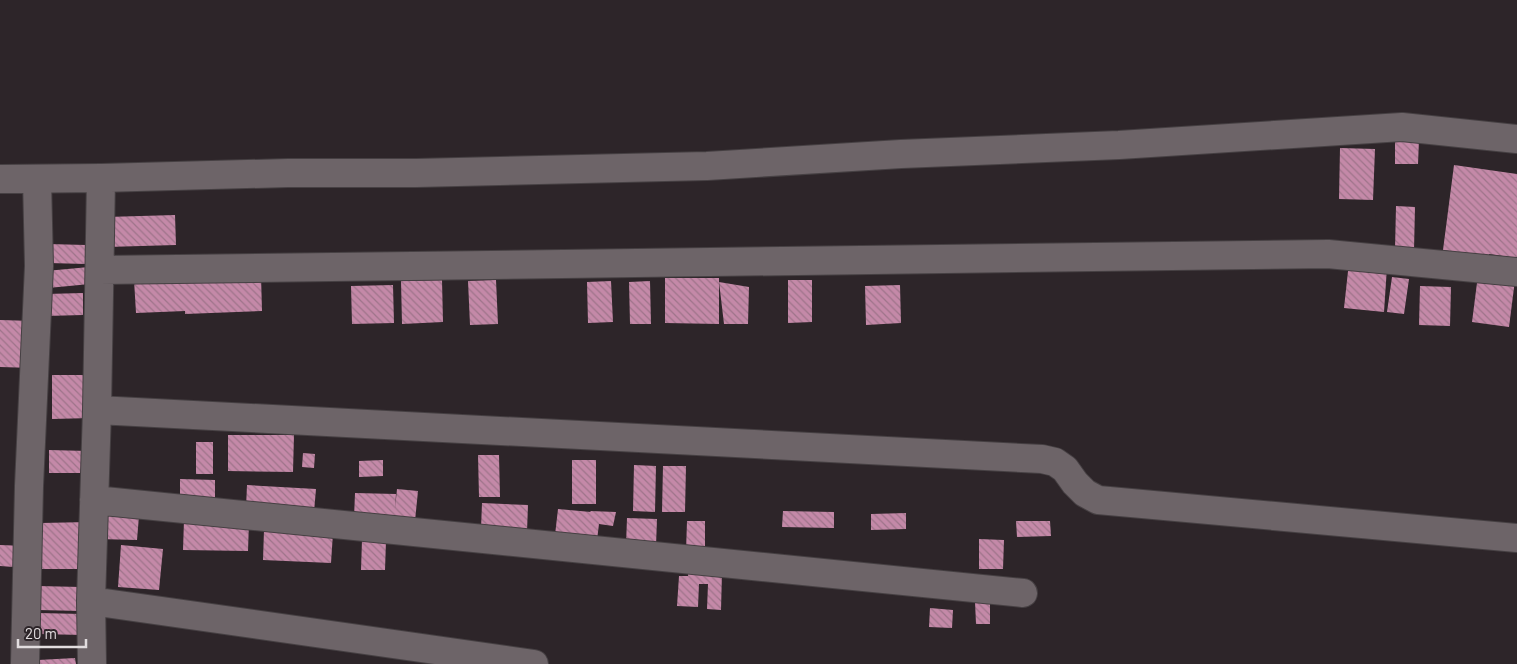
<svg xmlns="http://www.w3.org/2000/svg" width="1517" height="664" font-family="Barlow,sans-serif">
<defs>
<pattern id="building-back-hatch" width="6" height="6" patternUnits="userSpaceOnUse" patternTransform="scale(1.25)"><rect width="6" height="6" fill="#c489a8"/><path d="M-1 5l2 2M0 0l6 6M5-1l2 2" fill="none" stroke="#9e748a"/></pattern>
</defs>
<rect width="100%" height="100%" fill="#2d2529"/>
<!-- building -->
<path fill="url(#building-back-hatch)" d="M1395,139L1419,140L1418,164H1395Z
M1340,148L1375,149L1373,200L1339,199Z
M1454,165L1517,174V258L1489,254L1488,262L1470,254L1443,250Z
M1396,206L1415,207L1414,250L1395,249Z
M175,215L176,245L107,247L106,217Z
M48,244L86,245V264L48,263Z
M1349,262L1387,267L1384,312L1344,308Z
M89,267L90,284L48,288L46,271Z
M261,275L262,311L185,314V311L136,313L134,280Z
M1478,275L1515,280L1509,327L1472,322Z
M1392,277L1409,279L1404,314L1387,312Z
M665,278H719V324L665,323Z
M442,280L443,322L402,324L401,281Z
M496,280L498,324L470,325L468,281Z
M788,280H812V322L788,323Z
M611,281L613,322L588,323L587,282Z
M650,281L651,324H630L629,282Z
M719,282L749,287L748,324H724Z
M393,285L394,323L352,324L351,286Z
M900,285L901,323L866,325L865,286Z
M1420,286L1451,287L1450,326L1419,325Z
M83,293V315L46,316V294Z
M0,320L34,321L33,368L0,367Z
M52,375H92V418L52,419Z
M228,435H294L293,472L228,471Z
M196,442H213V474H196Z
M49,450L88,451L87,473H49Z
M303,453L315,454L314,468L302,467Z
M478,455H499L500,497H479Z
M383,460V476L359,477V461Z
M572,460H596V504H572Z
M634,465L656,466L655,512L633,511Z
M663,466H686L685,512H662Z
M180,479L215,480V501L180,500Z
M247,485L316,489L314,512L246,508Z
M397,489L418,491L415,521L354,518L355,493L396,494L395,509Z
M482,503L528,505L527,532L481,529Z
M558,509L591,512L590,511L616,512L613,526L599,524L597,540L555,535Z
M783,511L834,512V528L782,527Z
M906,513V529L871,530V514Z
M99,514L139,516L137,540L98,539Z
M627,518L657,519L656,546L626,545Z
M184,520L249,522L248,551L183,550Z
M687,521H705V551H686Z
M1016,521H1050L1051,536L1017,537Z
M89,522V569H42L41,523Z
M264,530L333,533L331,563L263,560Z
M979,539L1004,540L1003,569H979Z
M362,540L386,541L385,570H361Z
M0,545L26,546L27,568L0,566Z
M121,545L163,549L159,590L118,587Z
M688,572L722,573L721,610L707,609L708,584H699L698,607L677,606L679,576H688Z
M38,586L81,587V611L38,610Z
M990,601V624H976L975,602Z
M930,608L953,610L952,628L929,627Z
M38,613L83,614V635L38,634Z
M75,658L76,664H38V660Z"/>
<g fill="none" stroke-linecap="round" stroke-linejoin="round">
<defs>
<path id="minor" d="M0,179L101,178L288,173H416L707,166L901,154L1119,145L1402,127L1517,139
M100,270L1328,254L1517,272
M97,410L1042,459L1055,462L1065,469L1075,483L1085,493L1098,500L1517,538
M94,500L1023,593
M91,601L534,664
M25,664L29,486L39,266L37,179
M92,664L91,601L97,410L101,178"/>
</defs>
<!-- minor casing -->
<use href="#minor" stroke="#464043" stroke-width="30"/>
<!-- minor -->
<use href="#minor" stroke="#6d6468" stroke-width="28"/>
</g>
<!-- scale -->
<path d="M18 639v8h68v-8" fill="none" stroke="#e2dddf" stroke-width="2.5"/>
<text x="25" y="639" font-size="15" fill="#e2dddf" stroke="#2d2529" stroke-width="4" paint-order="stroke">20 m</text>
</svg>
